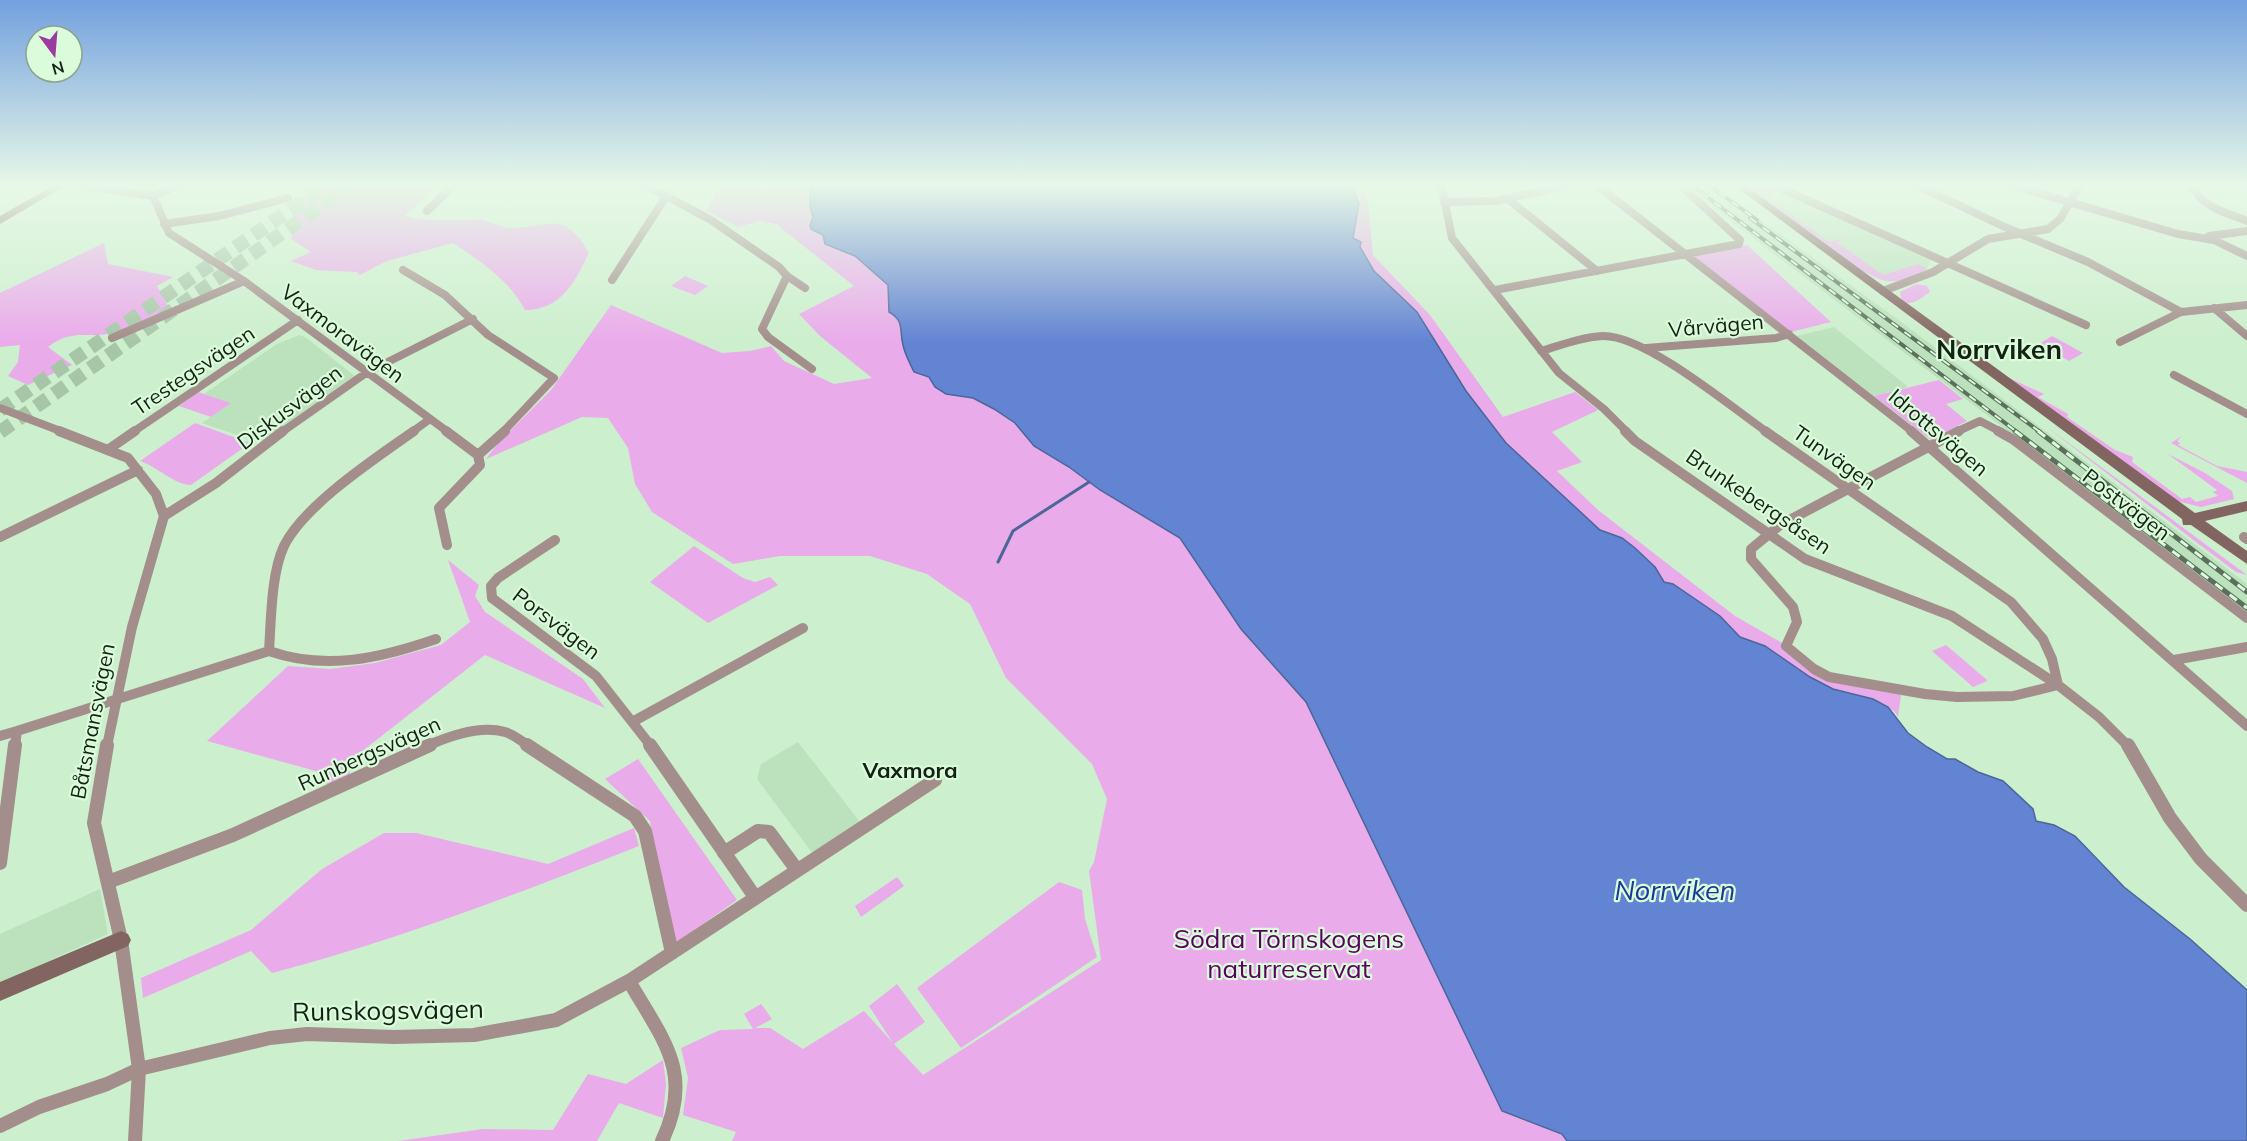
<svg xmlns="http://www.w3.org/2000/svg" width="2247" height="1141" font-family="Mulish,sans-serif">
<rect width="100%" height="100%" fill="#ccefcd"/>
<!-- built -->
<path fill="#bbe2bc" d="M1680,183H1710L1904,324L2247,584V612Z
M1780,191L1931,259L1927,269L1882,280L1767,198Z
M1834,327L1908,387L1874,396L1797,336Z
M299,335L305,337L355,376L263,444L202,423L231,403L204,394L277,344Z
M798,742L860,822L813,854L757,779L761,764Z
M100,889L108,934L0,983V934Z"/>
<!-- green -->
<path fill="#eaabeb" d="M298,183H442L404,216C429,222 453,220 478,220C489,220 499,227 509,228C549,230 561,206 589,253C575,282 561,310 525,310C512,283 478,259 453,243L387,261L360,275L357,272L316,270L291,261L311,252L291,239L295,220L289,203L312,194L309,189Z
M724,183H810V206L813,217L810,225L823,235L825,244L855,256L888,285L889,312C908,322 898,329 903,345C906,354 910,363 914,372L929,377C940,395 954,396 973,398L1214,519L1628,1141H732L736,1132L683,1115L688,1078L681,1048L720,1030L753,1029L744,1014L761,1004L772,1019L755,1028H770L803,1049L864,1011L893,1043L869,1006L897,984L925,1022L894,1044L923,1075L1101,960L1089,871L1094,862L1107,799L1092,764L1006,678L970,604L927,574L870,556H780L733,564L652,512L635,484L628,448L608,418L582,417L486,459L499,442L551,390L611,305L722,353L750,351L771,346L784,361L834,384L872,378L820,336L799,314L854,286L776,224L760,221L738,227L707,211L718,187Z
M1351,183H1362L1368,202L1373,255L1430,315L1503,417L1575,392L1598,410L1552,432L1582,462L1557,471L1598,510L1735,616L1784,644L1830,675L1902,688L1898,717L1894,711L1853,693L1833,689L1810,677L1765,646L1740,637L1720,616L1674,584L1664,582L1655,567L1635,548L1622,538L1600,530L1506,443L1466,391L1417,312L1374,271L1360,247L1362,243L1353,238L1359,203Z
M1741,183H1766L1779,191L1767,197L1829,242L1845,238L1837,242L1883,275L1918,264L1927,269C1916,276 1901,283 1887,281C1861,278 1769,203 1741,183Z
M104,243L108,264L173,277L157,286L171,312C153,319 135,327 116,332C90,340 73,327 48,347L72,365L28,385L8,376L18,362L20,345L0,347V293Z
M1747,245L1831,322L1791,332L1693,256Z
M685,276L708,286L695,295L671,286Z
M1917,284L1927,286L1930,292C1920,299 1903,313 1900,292Z
M2052,336L2083,353L2069,361L2050,350L2041,354L2031,349Z
M2005,376L2044,394L2038,397L2068,414L2067,417L2115,450L2133,457L2132,462L2182,499L2190,497L2196,502L2218,496L2213,492L2217,490L2168,454L2205,473L2232,491L2234,499L2201,507L2177,501Z
M1939,380L1963,399L1946,404L1967,421L1931,440L1874,396Z
M198,392L231,403L211,417L179,406Z
M195,423L250,443L191,485C173,484 158,467 140,461Z
M2043,424L2247,575L2236,572L2196,542Z
M2182,436L2177,441L2180,443L2178,445L2217,466L2247,472V483L2171,443Z
M694,546L743,578L755,582L770,577L778,585L708,623L650,582Z
M448,560L479,585L475,596L485,612L583,679L605,708L485,655L347,763L351,778L328,788L323,773L207,741L288,666L330,669L375,663L441,645L470,622Z
M1946,645L1987,680V681L1973,687L1932,651Z
M638,759L737,900L673,945L650,821L605,779Z
M634,828L639,846C517,894 399,940 272,973L251,951L143,998L141,978L251,930L322,869L384,833H416L548,864Z
M897,877L904,886L861,917L855,906Z
M1059,882L1082,890L1085,919L1097,957L961,1048L917,988Z
M663,1060L666,1084L663,1118L619,1103L597,1141H398L483,1129L553,1130L588,1074L626,1084Z"/>
<!-- water -->
<path fill="#6384d2" stroke="#4b6699" stroke-width="1.5" d="M810,183H1351L1359,203L1353,238L1361,242L1360,247L1374,271L1417,312L1466,391L1506,443L1600,530L1622,538L1635,548L1655,567L1664,582L1673,584L1720,616L1740,637L1765,646L1810,677L1833,689L1873,699L1888,707L1908,733L1927,747L1947,759H1955L1978,772L2003,781L2033,809L2036,821L2054,825L2075,836L2124,887L2190,939L2247,990V1141H1567L1562,1134L1502,1111L1306,702L1241,629L1180,538L1100,490L1069,467L1034,446L1015,423L994,409L973,398L946,394L935,387L929,377L914,372C910,363 905,355 903,345C899,330 905,321 889,312L888,285L855,256L825,244L823,235L811,229L810,225L813,217L810,206Z"/>
<g fill="none" stroke-linecap="round" stroke-linejoin="round">
<!-- stream -->
<path stroke="#4b6699" stroke-width="3" d="M998,562L1013,531L1089,482"/>
<!-- highway-tunnel -->
<path stroke="#a7c6a8" stroke-width="14" stroke-dasharray="14 8" stroke-linecap="butt" d="M0,410L329,183
M0,432L353,183"/>
<!-- street-far2 -->
<path stroke="#a38e8b" stroke-width="8" d="M69,183L153,196L169,233L244,281L448,432
M642,183L711,220L779,267L787,276L762,329L768,337L812,369
M1441,183L1452,238L1559,373L1604,409L1627,432
M1594,183L1913,432
M1769,183L2086,325
M1912,183L2007,228L2088,262L2181,312
M2005,183L2178,234L2214,240L2247,256
M2189,183C2204,208 2221,211 2247,221
M153,196L184,183
M1508,199L1597,271
M1444,202L1495,201L1577,183
M427,211L456,183
M164,224L219,216L288,198
M2209,236L2247,231
M403,270L445,295L488,335L554,378L503,432
M787,276L805,288
M612,280L667,195
M1495,290L1739,244L1740,240L1678,183
M1883,291L1933,272L1988,239L2048,229L2060,219L2081,183
M2214,308L2247,336
M112,338L244,281
M2120,342L2181,312L2247,305
M1646,348L1776,338L1789,334
M1541,351C1561,345 1582,337 1603,336C1645,335 1731,407 1767,432
M2174,375L2247,414
M0,408L63,432
M133,432L298,320
M282,432L366,373L473,319
M412,432L430,419
M1956,432L1980,421L2001,432"/>
<!-- street-far1 -->
<path stroke="#a38e8b" stroke-width="10" d="M59,431L128,458L156,494L164,516L132,627L107,746
M414,431C376,458 304,505 284,546C271,573 271,622 269,651C326,671 381,658 436,639
M446,431L478,455L480,465L439,508L447,545
M1625,431L1635,441L1805,559L1952,616L2058,685L2099,717L2128,746
M1765,431L1848,489
M1911,431L2247,726
M1998,431L2014,440L2247,618
M109,449L135,431
M478,455L505,431
M1848,489L2011,602L2043,639L2052,659L2058,685L2013,696L1957,697L1925,694L1829,677L1814,669L1786,646L1797,622L1793,607L1751,559V549L1780,525Z
M1848,489L1959,431
M164,516L216,483L283,431
M0,537L138,470
M2244,537L2247,539
M555,540L498,578L491,586L492,598L596,676L651,746
M2174,660L2247,647
M634,721L803,628
M0,736L17,731
M15,746L17,731L269,651
M427,746C449,736 481,725 505,732C513,734 521,741 529,746"/>
<!-- street -->
<path stroke="#a38e8b" stroke-width="14" d="M107,745L94,823L121,940L139,1069L135,1141
M527,745L635,816L645,831L672,953
M650,745L755,897
M2128,745L2170,818L2201,859L2247,905
M724,853L758,831L769,832L797,870
M0,863L15,745
M108,882L233,835L430,745
M629,981C662,1039 695,1072 662,1141
M0,1126L39,1107L107,1084L139,1069L270,1038L307,1034L394,1037L474,1035L556,1020L629,981L935,780"/>
<!-- secondary -->
<path fill="#826561" fill-rule="evenodd" d="M58,183H70L0,224V216Z
M1731,183H1742L2195,513L2247,501V511L2205,521L2247,551V564L2191,525H2183L2182,519Z
M121,931L128,934L131,940L128,946L0,1001V982Z"/>
<defs>
<path id="rail-far1" d="M1689,183L2017,432
M1706,183L1757,220
M1750,218L2040,432"/>
<path id="rail" d="M2015,431L2247,608
M2038,431L2247,592"/>
</defs>
<!-- rail-far1 casing -->
<use href="#rail-far1" stroke="#5b705c" stroke-width="4"/>
<!-- rail casing -->
<use href="#rail" stroke="#5b705c" stroke-width="5"/>
<!-- rail-far1 -->
<use href="#rail-far1" stroke="#dafcdb" stroke-width="2" stroke-dasharray="8" stroke-linecap="butt"/>
<!-- rail -->
<use href="#rail" stroke="#dafcdb" stroke-width="3" stroke-dasharray="9" stroke-linecap="butt"/>
</g>
<!-- sky -->
<linearGradient id="sky" x2="0" y2="1"><stop stop-color="#73a1df"/><stop offset="0.54" stop-color="#e8f8e8"/><stop offset="1" stop-color="#e8f8e8" stop-opacity="0"/></linearGradient>
<rect width="2247" height="342" fill="url(#sky)"/>
<g text-anchor="middle" dominant-baseline="central" stroke-width="4.5" stroke-linejoin="round" paint-order="stroke">
<!-- street labels -->
<g font-size="21" fill="#142115" stroke="#dafcdb">
<text transform="translate(1716 325) rotate(-5)">Vårvägen</text>
<text transform="translate(343 333) rotate(37)">Vaxmoravägen</text>
<text transform="translate(193 370) rotate(-34)">Trestegsvägen</text>
<text transform="translate(289 407) rotate(-37)">Diskusvägen</text>
<text transform="translate(1939 432) rotate(40)">Idrottsvägen</text>
<text transform="translate(1835 457) rotate(35)">Tunvägen</text>
<text transform="translate(1759 501) rotate(34)">Brunkebergsåsen</text>
<text transform="translate(2127 504) rotate(37)">Postvägen</text>
<text transform="translate(557 623) rotate(37)">Porsvägen</text>
<text transform="translate(92 721) rotate(-79)">Båtsmansvägen</text>
<text transform="translate(369 753) rotate(-24)">Runbergsvägen</text>
</g>
<!-- neighbourhood labels -->
<g font-size="22" font-weight="bold" fill="#142115" stroke="#dafcdb">
<text x="910" y="770">Vaxmora</text>
</g>
<!-- near-park labels -->
<g font-size="26" fill="#5b015f" stroke="#dafcdb">
<text x="1289" y="938">Södra Törnskogens<tspan x="1289" dy="30">naturreservat</tspan></text>
</g>
<!-- near-street labels -->
<g font-size="26" fill="#142115" stroke="#dafcdb">
<text transform="translate(388 1010) rotate(-1)">Runskogsvägen</text>
</g>
<!-- district labels -->
<g font-size="27" font-weight="bold" fill="#142115" stroke="#dafcdb">
<text x="1999" y="349">Norrviken</text>
</g>
<!-- near-water labels -->
<g font-size="27" font-style="italic" fill="#1c3994" stroke="#dafcdb">
<text x="1675" y="890">Norrviken</text>
</g>
</g>
<!-- north arrow -->
<g transform="translate(54 54) rotate(164)"><circle r="28" fill="#dafcdb" stroke="#8ba48c" stroke-width="1.5"/>
<path d="M0-4.5L10 22L0 15L-10 22Z" fill="#9c3aa1"/>
<text y="-9" font-size="16" font-weight="bold" text-anchor="middle" fill="#142115">N</text>
</g>
</svg>
